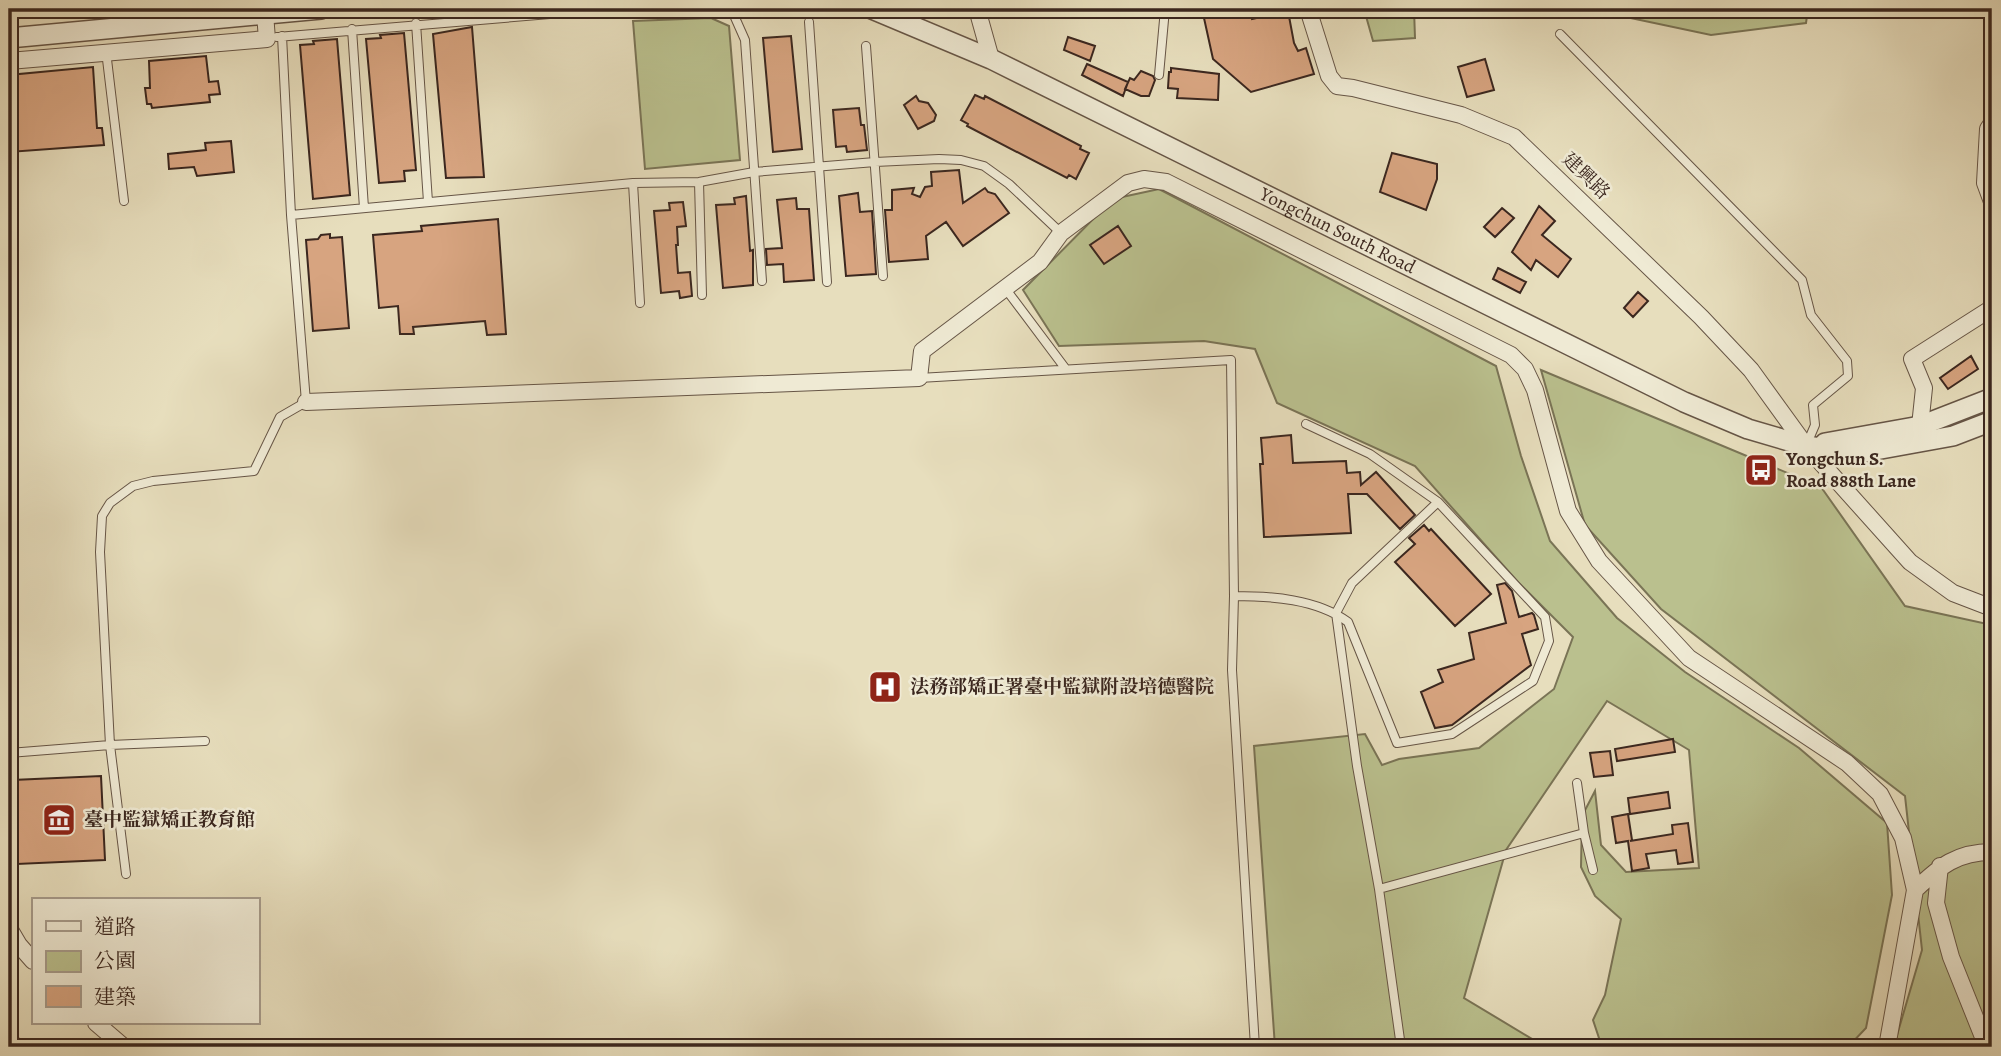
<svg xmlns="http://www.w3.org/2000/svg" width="2001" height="1056" font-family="Alegreya,'Noto Serif TC',serif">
<rect width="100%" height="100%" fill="#e7debd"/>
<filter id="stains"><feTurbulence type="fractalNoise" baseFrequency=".00286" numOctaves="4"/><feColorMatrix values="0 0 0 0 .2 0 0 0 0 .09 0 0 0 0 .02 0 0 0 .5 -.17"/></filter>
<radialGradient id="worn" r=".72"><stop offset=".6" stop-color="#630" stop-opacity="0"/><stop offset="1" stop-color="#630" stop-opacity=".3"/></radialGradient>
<!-- green -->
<path fill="#bac08e" stroke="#7a7456" stroke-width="2" d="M1364,9H1414L1415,38L1373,41Z
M1588,9H1808L1806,23L1711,35Z
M711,18L729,26L740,160L645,169L633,21Z
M1159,189L1496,366L1521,456L1550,541L1617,618L1685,672L1799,748L1887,823L1892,895L1866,1028L1848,1047H1602L1593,1020L1605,995L1621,919L1595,896L1581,867L1582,816L1595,791L1601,845L1626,872L1699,868L1689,750L1607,701L1506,850L1464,998L1532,1039L1529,1047H1275L1254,746L1365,734L1382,765L1399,759L1479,748L1554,689L1573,637L1518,582L1415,466L1277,403L1255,349L1204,341L1059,346L1023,290L1113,199Z
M1541,370L1821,487L1905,606L1992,625V1047H1909L1895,1042L1922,950L1905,796L1661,609L1585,525Z"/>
<!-- building -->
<path fill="#d7a480" stroke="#3b271f" stroke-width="2" d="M1202,9H1249L1252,19L1288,11L1294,43L1298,51L1306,48L1314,74L1251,92L1213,59Z
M472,27L484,177L446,178L433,34Z
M404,33L416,170L404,171L405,181L379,183L366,39L381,38L380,35Z
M791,36L802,149L773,152L763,38Z
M1068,37L1095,46L1090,61L1064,50Z
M337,39L350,195L313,199L300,45L314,44L313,41Z
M206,56L209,82L218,81L220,94L209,95L210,102L152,108L151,104H147L145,88H150L149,61Z
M1485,59L1494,90L1467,97L1458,67Z
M1087,64L1128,82L1123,96L1082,75Z
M93,67L97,128H102L104,145L9,152V75Z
M1171,68L1219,74L1218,100L1177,98L1178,89L1168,88L1169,72H1171Z
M1141,71L1153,76L1155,80L1149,96H1141L1125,89L1130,78L1134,80Z
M975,95L984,99L985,96L1081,146L1080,149L1089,153L1076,179L1069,175L1067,178L967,126L968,124L961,120Z
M916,96L919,101L928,103L936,115L934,121L918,129L904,105Z
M859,108L861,125H864L867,150L847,152L846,146L836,147L833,110Z
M231,141L234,172L197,176L194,167L169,169L168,154L206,150L205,143Z
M1392,153L1437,164V179L1426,210L1380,192Z
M959,170L963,203L985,188L988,192L995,194L1009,213L963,246L946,222L926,236L928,259L889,262L885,210H892V190L914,188L912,194L920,197L925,187L932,186L931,172Z
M858,193L860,212L872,211L876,274L846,276L839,196Z
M746,196L750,251L753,250V285L723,288L716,205L735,204L734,198Z
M796,198L797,209H809L814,280L784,282L783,264L767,265L766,249L782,248L777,200Z
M683,202L686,226L677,227L678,245H676L678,273L690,272L692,296L680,298L679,291L661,293L654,211L670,210L669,203Z
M1539,206L1555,221L1542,235L1571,259L1558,277L1536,260L1531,270L1512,252Z
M1502,208L1514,218L1495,237L1484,227Z
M498,219L506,334L487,335L485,321L413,327L414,334H400L398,306L379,308L373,235L422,231L421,226Z
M1118,226L1131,246L1104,264L1090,245Z
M330,234V238L342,237L349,328L313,331L306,240L318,239L321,235Z
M1498,268L1526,282L1520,293L1493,279Z
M1638,292L1648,301L1633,317L1624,308Z
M1971,356L1978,369L1948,389L1940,378Z
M1291,435L1293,463L1346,461L1347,473L1360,472L1361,485L1376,472L1415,515L1400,529L1367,494H1348L1351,533L1264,537L1260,464H1263L1261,438Z
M1424,525L1429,531L1431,529L1491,594L1455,626L1395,562L1415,544L1409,538Z
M1505,583L1512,591L1519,617L1532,613L1534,615L1538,629L1522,634L1531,665L1452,725L1435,728L1421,692L1443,682L1438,670L1474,659L1469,633L1506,623L1497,585Z
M1673,739L1675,752L1617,761L1615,749Z
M1610,751L1613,775L1594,777L1590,753Z
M101,776L105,860L17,864L13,780Z
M1668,792L1670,808L1630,814L1628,798Z
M1628,814L1632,840L1630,841L1673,834L1672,825L1688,823L1693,862L1678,864L1676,850L1646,854L1649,868L1632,871L1628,841L1616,843L1612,817Z"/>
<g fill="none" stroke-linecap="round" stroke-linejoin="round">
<defs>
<path id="service" d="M727,9L733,13L745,40L762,281
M809,22L827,282
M416,23L428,202
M352,29L364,208
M1560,34L1802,280L1811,315L1847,361L1848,376L1813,405L1815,425L1806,446
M277,37L610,9
M866,46L883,276
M106,51L124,201
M1159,75L1165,9
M699,182L702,295
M633,183L640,303
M291,215L633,183L699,182L754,172L875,162L939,159L961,160L984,166L1009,184L1061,233
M1005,288L1065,368
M919,378L1231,360L1234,596L1232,670L1255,1047
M1234,596C1271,596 1317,599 1348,622L1397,743L1452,734L1533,681L1549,641L1545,617L1438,502L1370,454L1306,424
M9,753L110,745L205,741
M1577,783L1584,833L1593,870
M126,874L110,745L100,552L102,516L110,503L133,486L153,481L254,471L280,417L306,402L291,215L282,36
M1379,889L1584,833
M9,1032L20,1047
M1401,1047L1379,889L1357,766L1336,613L1352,583L1438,502"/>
<path id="minor" d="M977,9L991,59
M1308,9L1329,76L1337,86L1353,88L1461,115L1514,137L1701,317L1751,370L1806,446L1910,562L1953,593L1992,608
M9,61L267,39L265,14
M1992,123L1988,129L1985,183L1992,202
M306,402L919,378L922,351L1040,262L1061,233L1128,183L1144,179L1166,182L1511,355L1525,369L1535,390L1568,511L1599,561L1689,658L1847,763L1880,794L1903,838L1915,890L1887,1047
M1920,426L1924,388L1912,359L1992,308
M1940,866L1936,903L1951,957L1987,1047
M1915,890C1940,866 1957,852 1992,852
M9,928L19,945L33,961
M96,1023L124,1047"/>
<g id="tertiary">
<path id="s1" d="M872,9L991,59L1684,402L1748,429L1806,446L1859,453L1953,436L1992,421"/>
<path d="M9,38L321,9"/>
<path d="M1825,443L1920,426L1992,398"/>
</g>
</defs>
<!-- service casing -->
<use href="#service" stroke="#665546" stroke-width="10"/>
<!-- minor casing -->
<use href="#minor" stroke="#665546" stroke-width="18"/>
<!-- tertiary casing -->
<use href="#tertiary" stroke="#665546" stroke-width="22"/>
<!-- service -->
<use href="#service" stroke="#efead4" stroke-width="8"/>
<!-- minor -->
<use href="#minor" stroke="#efead4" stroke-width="16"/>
<!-- tertiary -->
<use href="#tertiary" stroke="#efead4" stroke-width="19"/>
</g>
<!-- icons -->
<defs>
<symbol id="bus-square" viewBox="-11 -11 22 22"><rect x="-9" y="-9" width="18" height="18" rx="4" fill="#8f2418" stroke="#efead4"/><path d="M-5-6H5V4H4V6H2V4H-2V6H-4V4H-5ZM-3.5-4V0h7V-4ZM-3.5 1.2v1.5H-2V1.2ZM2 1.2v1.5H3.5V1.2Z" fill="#fff"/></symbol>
<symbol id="hospital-square" viewBox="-11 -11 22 22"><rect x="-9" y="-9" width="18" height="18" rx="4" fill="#8f2418" stroke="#efead4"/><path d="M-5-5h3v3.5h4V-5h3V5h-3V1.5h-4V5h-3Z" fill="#fff"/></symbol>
<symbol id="museum-square" viewBox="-11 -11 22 22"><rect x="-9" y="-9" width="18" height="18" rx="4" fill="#8f2418" stroke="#efead4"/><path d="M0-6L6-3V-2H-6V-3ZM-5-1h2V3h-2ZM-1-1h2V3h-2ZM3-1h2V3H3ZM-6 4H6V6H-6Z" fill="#fff"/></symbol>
</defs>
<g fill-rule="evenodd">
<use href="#bus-square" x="1742" y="451" width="38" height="38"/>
<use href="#hospital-square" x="866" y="668" width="38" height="38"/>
<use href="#museum-square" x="40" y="801" width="38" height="38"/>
</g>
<g text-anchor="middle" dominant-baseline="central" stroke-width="5" stroke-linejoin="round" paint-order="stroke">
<!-- street labels -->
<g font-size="19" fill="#3b271f" stroke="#efead4">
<text transform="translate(1586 176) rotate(44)">建興路</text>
<text stroke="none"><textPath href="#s1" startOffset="516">Yongchun South Road</textPath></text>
</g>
<!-- poi labels -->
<g font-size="19" font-weight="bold" fill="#3b271f" stroke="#efead4" text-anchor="start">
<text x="1786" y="459">Yongchun S.<tspan x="1786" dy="22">Road 888th Lane</tspan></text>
<text x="910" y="687">法務部矯正署臺中監獄附設培德醫院</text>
<text x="84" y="820">臺中監獄矯正教育館</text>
</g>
</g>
<!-- margin -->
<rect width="2001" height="1056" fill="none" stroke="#e7debd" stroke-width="35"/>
<rect x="10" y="10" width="1980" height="1035" fill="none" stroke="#3b271f" stroke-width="3.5"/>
<rect x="18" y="18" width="1966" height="1021" fill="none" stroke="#3b271f" stroke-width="2"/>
<!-- legend -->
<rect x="32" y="898" width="228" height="126" fill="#efead4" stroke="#a79c8c" stroke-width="2"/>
<rect x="46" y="921" width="35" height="10" fill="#efead4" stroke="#a79c8c" stroke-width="2"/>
<text x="94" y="934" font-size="21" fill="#3b271f">道路</text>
<rect x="46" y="951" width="35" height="21" fill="#bac08e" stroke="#a79c8c" stroke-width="2"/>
<text x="94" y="968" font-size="21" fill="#3b271f">公園</text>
<rect x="46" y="986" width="35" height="21" fill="#d7a480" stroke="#a79c8c" stroke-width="2"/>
<text x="94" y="1004" font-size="21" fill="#3b271f">建築</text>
<rect width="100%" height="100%" filter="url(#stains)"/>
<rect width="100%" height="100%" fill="url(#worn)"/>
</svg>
